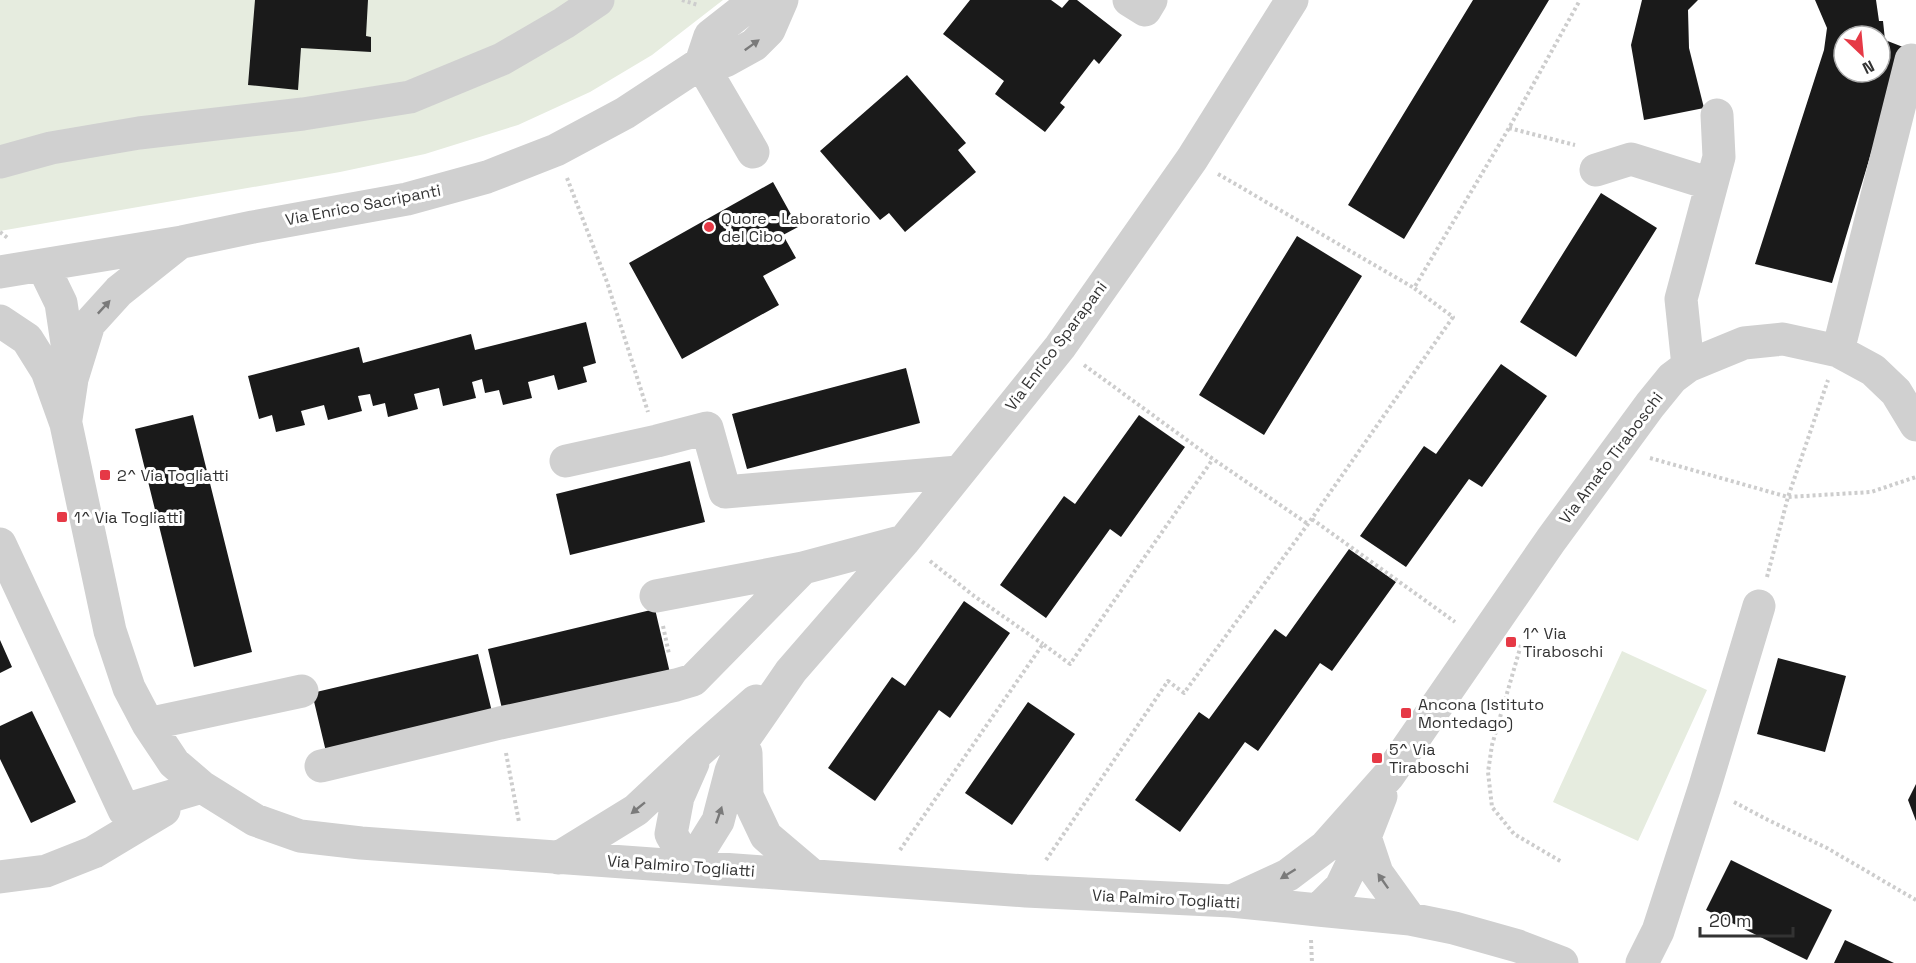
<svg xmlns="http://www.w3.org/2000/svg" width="1916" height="963" font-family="'Space Grotesk',sans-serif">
<rect width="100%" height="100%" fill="#fff"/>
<!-- green -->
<path fill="#e6ecdf" d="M0,0H723L652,55L590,92L518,125L425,154L340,172L0,231Z
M1622,651L1707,690L1638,841L1553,802Z"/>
<!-- building -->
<path fill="#1a1a1a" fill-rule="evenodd" d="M255,0H368L366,36L371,37V52L301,48L298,90L248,85Z
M970,0H1051L1062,8L1069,0H1077L1122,35L1099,64L1094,59L1060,103L1065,107L1045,132L995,94L1004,81L943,34Z
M1473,0H1549L1404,239L1348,205Z
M1642,0H1698L1688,10L1689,48L1704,108L1644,120L1631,45Z
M1815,0H1876L1879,21H1883L1885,40L1903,47L1832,283L1755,264L1824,50L1827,28ZM1844,36H1880V72H1844Z
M907,75L966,143L958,150L976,172L905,232L889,213L880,220L820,151Z
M773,182L798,227L783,235L796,258L763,276L779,305L682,359L629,263Z
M1601,193L1657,228L1576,357L1520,322Z
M1297,236L1362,276L1264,435L1199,395Z
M586,322L596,363L583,367L587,382L558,390L554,375L528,382L532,398L503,405L499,390L485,393L482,379L472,382L476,398L443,406L439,388L414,394L418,409L388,417L385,403L373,406L370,394L358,396L362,411L328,420L324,405L301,411L305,425L276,432L272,415L259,419L248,376L359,347L363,363L471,334L475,350Z
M1501,364L1547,396L1482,487L1469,479L1406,567L1360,536L1424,446L1436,454Z
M906,368L920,423L747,469L732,414Z
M193,415L252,652L194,667L135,429Z
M1139,415L1185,447L1121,537L1110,529L1046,618L1000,585L1064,496L1075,504Z
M690,461L705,522L570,555L556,494Z
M1349,549L1396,582L1332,671L1320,663L1258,751L1245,742L1180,832L1135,800L1199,712L1209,719L1275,629L1286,637Z
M964,601L1010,633L950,718L939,710L875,801L828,768L892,677L905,686Z
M655,609L670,673L503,713L488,649Z
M0,640L12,667L0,673Z
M478,654L493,716L327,756L312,693Z
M1778,658L1846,676L1825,752L1757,734Z
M1028,702L1075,734L1012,825L965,793Z
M32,711L76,802L31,823L0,759V726Z
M1916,784V821L1908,800Z
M1731,860L1832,910L1807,960L1706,910Z
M1845,940L1894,963H1834Z"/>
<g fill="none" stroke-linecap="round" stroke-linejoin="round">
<!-- path -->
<path stroke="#cdcdcd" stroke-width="4" stroke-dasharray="3 3" stroke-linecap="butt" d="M682,0L698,5
M1509,128L1575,145
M1218,174L1414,288
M567,178L607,282L648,412
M0,232L9,239
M1084,365L1213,459L1308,524
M1650,458L1788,497L1871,492L1916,477
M1312,519L1455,622
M930,561L974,596L1043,644
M1767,577L1788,497L1828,380
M663,626L669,654
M1521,645L1492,745L1488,772L1492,807L1514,834L1562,862
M506,753L519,822
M1734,802L1768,820L1827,848L1916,900
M900,850L1043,644L1070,664L1213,459
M1046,860L1168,681L1184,693L1308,524L1453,317L1414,288L1509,128L1580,0
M1311,940L1312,963"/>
<!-- minor -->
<path stroke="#d0d0d0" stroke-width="33" d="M1129,0L1145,10L1151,0
M701,63L753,152
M701,63L710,36L752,3L764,0
M0,162L51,148L139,133L303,114L410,97L502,59L564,23L598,0
M1596,170L1631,159L1711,184
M43,266L61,303L71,370
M0,272L182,242L253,227L407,199L487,177L556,150L625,113L701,63L725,61L754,45L769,30L782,0
M0,321L27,339L47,371L66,424L110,631L129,688L148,724L174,763L202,787L255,820L300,836L361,843L1026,891L1231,901L1318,910L1410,919L1454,928L1518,946L1562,963
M1838,351L1911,60L1916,61
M1688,366L1681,299L1719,157L1717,115
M66,419L72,379L89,324L119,291L178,244
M566,461L657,441L707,428L725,492L958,472
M0,544L124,810L202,787
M656,596L803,568L904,541
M148,724L302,691
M746,753L747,796L766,836L812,875
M321,766L500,723L676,685L693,680L803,568
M1365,837L1377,873L1410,919
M558,858L636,810L697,753L756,701
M690,866L718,821L731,771L746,736L791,671L904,541L1060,347L1192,159L1292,0
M690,866L671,834L678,797L693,763
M0,877L46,871L94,852L164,810
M1234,900L1288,875L1325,847L1389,775L1551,540L1650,405L1672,378L1688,366L1744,343L1783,339L1838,351L1873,370L1896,392L1916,425
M1318,910L1341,887L1365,837L1381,796
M1642,963L1658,931L1705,786L1759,606"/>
</g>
<!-- one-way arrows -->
<defs><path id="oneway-solid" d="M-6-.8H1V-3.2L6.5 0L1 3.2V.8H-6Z" transform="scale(1.5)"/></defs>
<g fill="#7a7a7a">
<use href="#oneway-solid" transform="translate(752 45) rotate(-36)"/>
<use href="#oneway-solid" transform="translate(104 307) rotate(-47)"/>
<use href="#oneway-solid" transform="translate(638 808) rotate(141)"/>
<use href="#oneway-solid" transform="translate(719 815) rotate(-71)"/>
<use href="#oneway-solid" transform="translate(1288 874) rotate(148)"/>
<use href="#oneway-solid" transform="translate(1383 881) rotate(-125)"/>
</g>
<!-- markers -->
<g fill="#e63946" stroke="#fff" stroke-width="2">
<circle cx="709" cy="227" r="6"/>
<rect x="99" y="469" width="12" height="12" rx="3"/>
<rect x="56" y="511" width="12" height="12" rx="3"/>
<rect x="1505" y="636" width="12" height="12" rx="3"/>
<rect x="1400" y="707" width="12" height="12" rx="3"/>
<rect x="1371" y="752" width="12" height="12" rx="3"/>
</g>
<g text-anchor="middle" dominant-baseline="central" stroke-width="6" stroke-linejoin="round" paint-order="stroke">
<!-- street labels -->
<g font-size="16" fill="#333" stroke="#fff">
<text transform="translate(363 205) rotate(-11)">Via Enrico Sacripanti</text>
<text transform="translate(1056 346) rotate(-53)">Via Enrico Sparapani</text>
<text transform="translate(1611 458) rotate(-53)">Via Amato Tiraboschi</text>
<text transform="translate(681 866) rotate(4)">Via Palmiro Togliatti</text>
<text transform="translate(1166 899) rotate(3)">Via Palmiro Togliatti</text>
</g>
<!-- poi labels -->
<g font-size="16" fill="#333" stroke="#fff" text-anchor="start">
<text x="721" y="218">Quore - Laboratorio<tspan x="721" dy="18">del Cibo</tspan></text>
<text x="117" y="475">2^ Via Togliatti</text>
<text x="74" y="517">1^ Via Togliatti</text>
<text x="1523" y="633">1^ Via<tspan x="1523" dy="18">Tiraboschi</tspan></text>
<text x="1418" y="704">Ancona (Istituto<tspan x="1418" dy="18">Montedago)</tspan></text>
<text x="1389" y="749">5^ Via<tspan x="1389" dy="18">Tiraboschi</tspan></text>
</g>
</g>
<!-- north arrow -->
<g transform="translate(1862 54) rotate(154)"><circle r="28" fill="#ffffff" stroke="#adadad" stroke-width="1.5"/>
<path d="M0-4.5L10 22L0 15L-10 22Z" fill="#e63946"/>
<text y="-9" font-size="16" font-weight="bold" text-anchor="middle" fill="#333333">N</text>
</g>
<!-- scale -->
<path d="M1700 927v9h93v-9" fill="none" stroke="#333333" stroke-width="3"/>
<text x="1709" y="927" font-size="18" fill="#333333" stroke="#ffffff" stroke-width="4.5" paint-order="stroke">20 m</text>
</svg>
